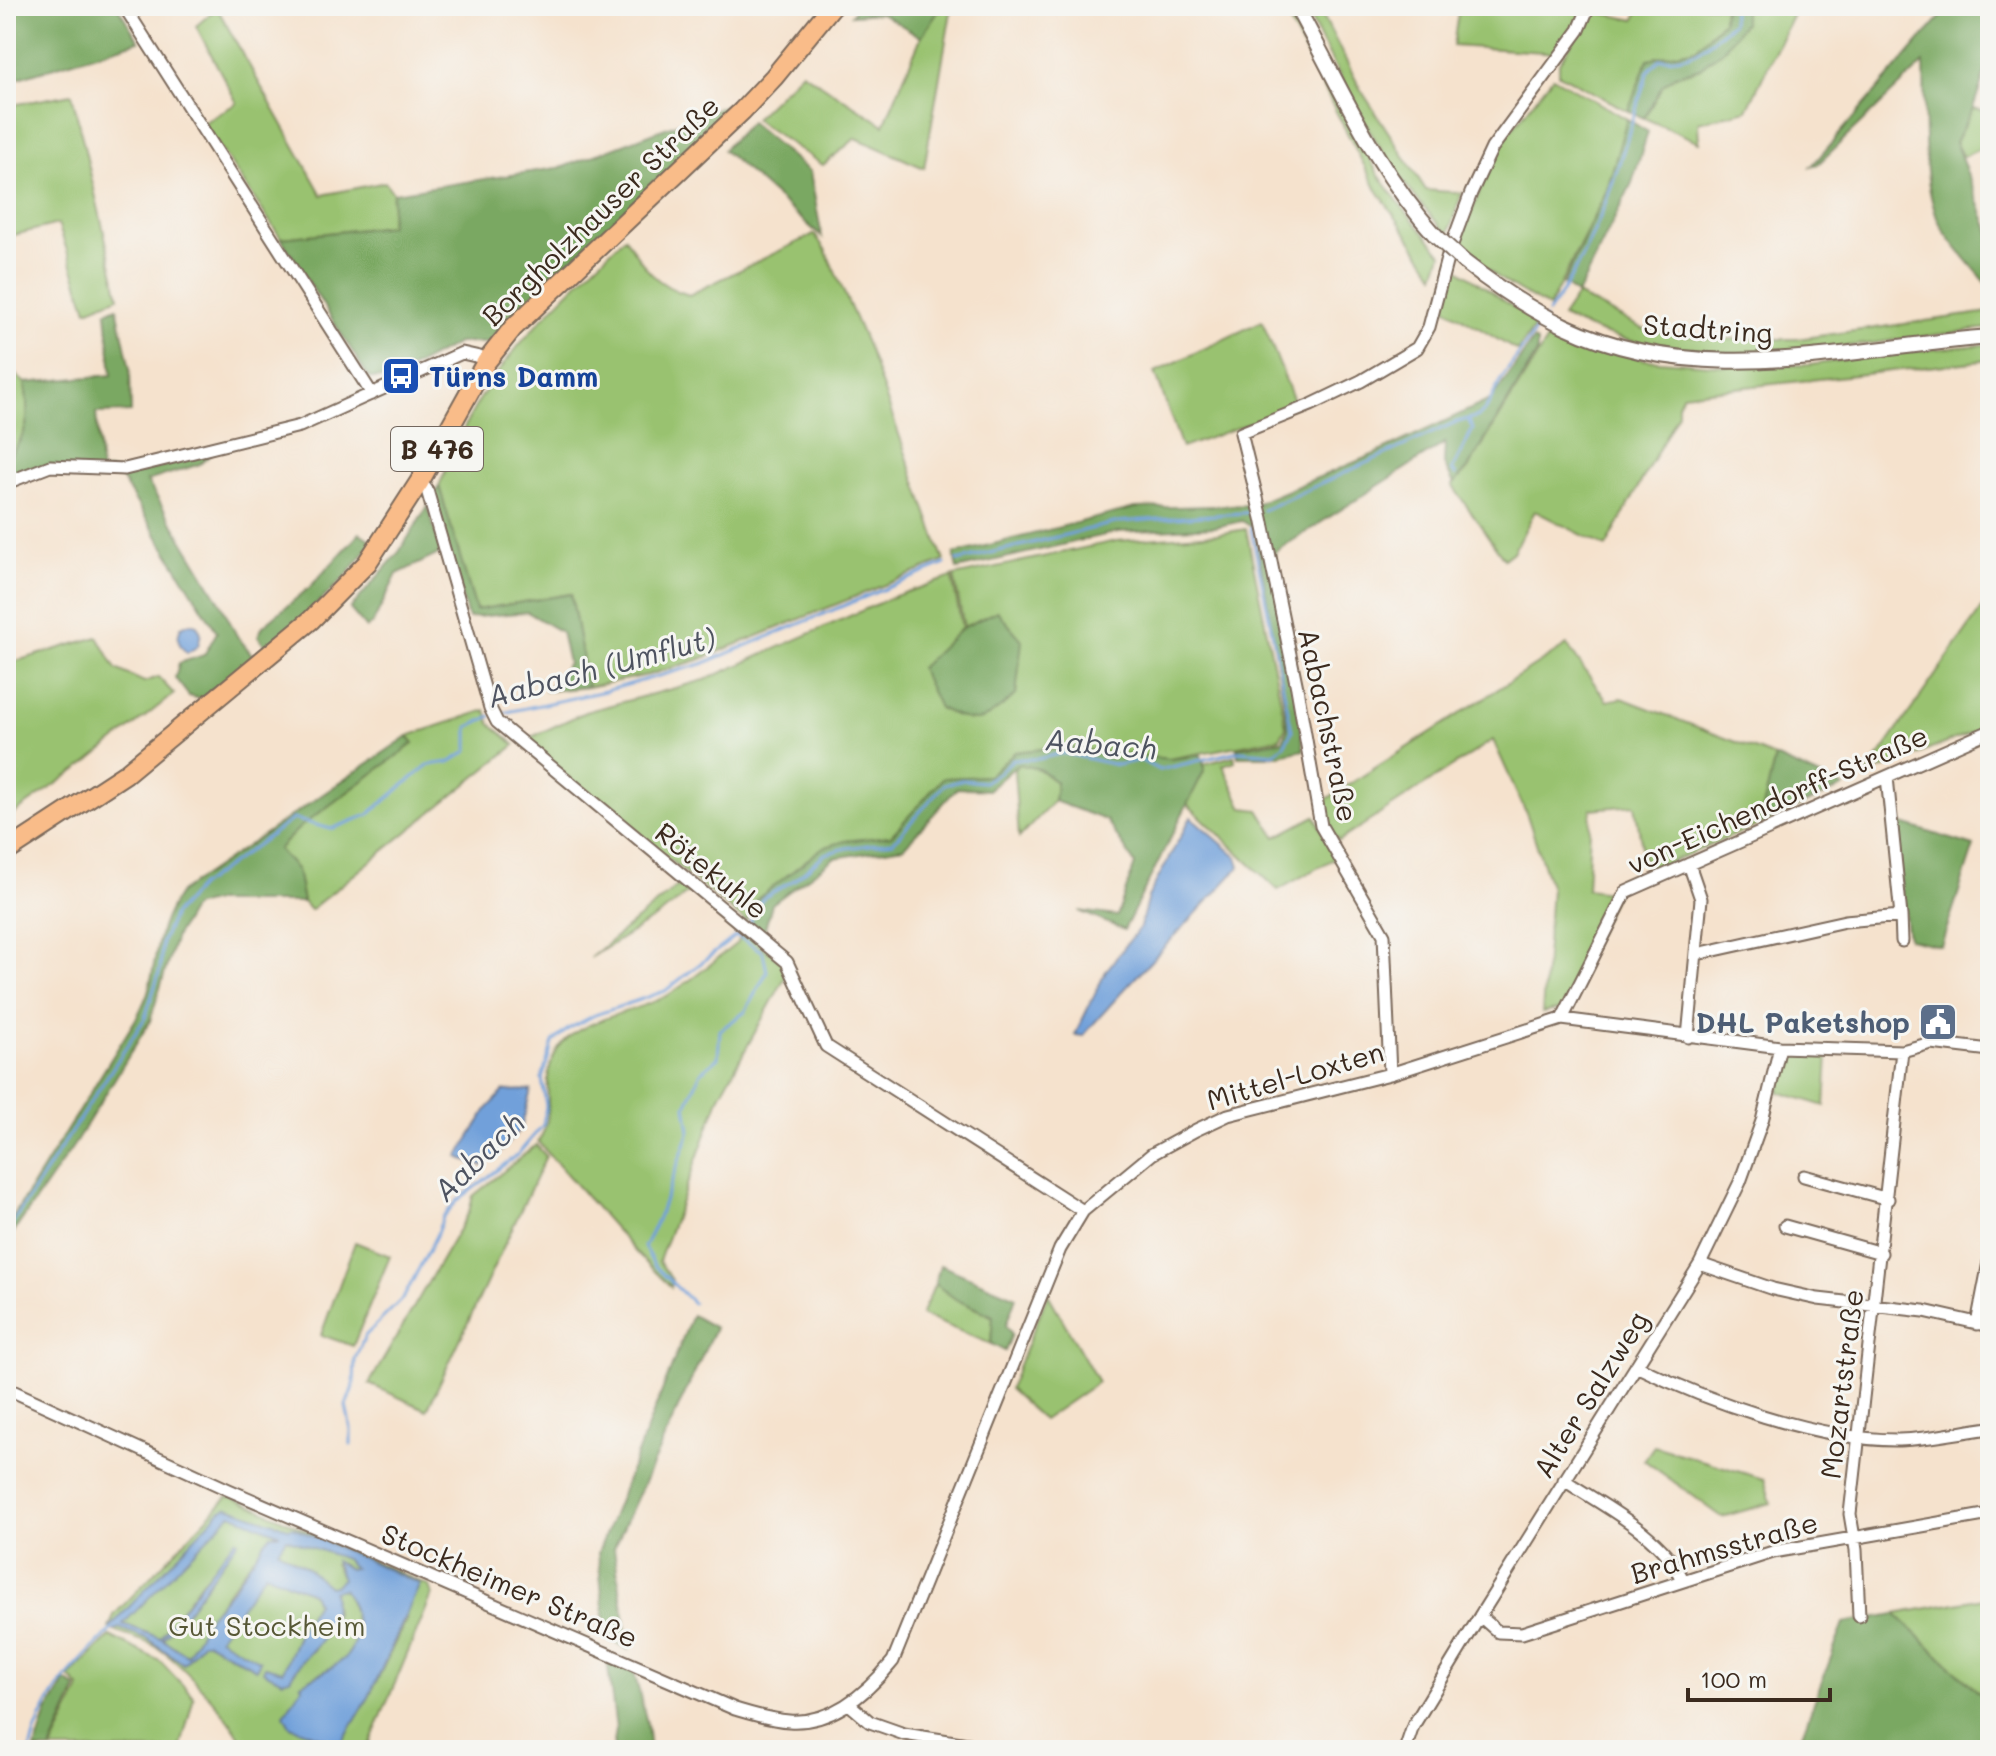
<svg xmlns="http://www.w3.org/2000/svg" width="1996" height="1756" font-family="Mali,sans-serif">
<rect width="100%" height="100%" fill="#f6f6f2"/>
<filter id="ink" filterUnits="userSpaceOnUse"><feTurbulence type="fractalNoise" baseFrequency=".0125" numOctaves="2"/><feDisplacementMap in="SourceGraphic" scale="16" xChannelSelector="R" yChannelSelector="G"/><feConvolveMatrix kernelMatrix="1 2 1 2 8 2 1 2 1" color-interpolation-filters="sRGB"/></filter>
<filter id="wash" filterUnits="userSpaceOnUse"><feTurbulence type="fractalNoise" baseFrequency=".006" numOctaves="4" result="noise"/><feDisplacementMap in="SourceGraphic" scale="32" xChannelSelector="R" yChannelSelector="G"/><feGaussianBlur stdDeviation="1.8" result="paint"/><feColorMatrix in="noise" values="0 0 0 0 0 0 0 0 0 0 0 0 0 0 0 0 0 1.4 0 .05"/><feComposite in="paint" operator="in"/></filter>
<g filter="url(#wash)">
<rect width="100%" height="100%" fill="#f5e2cd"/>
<!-- green -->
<path fill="#99c26f" stroke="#6a7646" stroke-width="2" fill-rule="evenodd" d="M942,6H952L924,168L856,138L823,165L754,119L802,72L884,125L921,37Z
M1281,6H1288L1292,13L1378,174L1402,207L1442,254L1435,275L1377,190Z
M1304,6H1318L1361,90L1426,190L1462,193L1448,234C1381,166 1347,90 1304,6Z
M1459,6H1581L1585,9L1579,22L1558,53L1453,46Z
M1639,6H1724L1723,21L1696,49L1648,59L1628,111L1559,74V63L1592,11L1635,20Z
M1744,6H1797L1747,110L1698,122L1699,142L1644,118L1663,85L1675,76L1700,68L1744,23Z
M217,8L322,195L385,182L393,193L390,226L281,238L203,123L237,103L196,26Z
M1553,77L1627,119L1607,190L1549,307C1513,289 1487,273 1460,243L1496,149Z
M72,94L119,297L87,310L58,224L6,237V106Z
M1973,108L1990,112V144L1963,157L1955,142Z
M814,234L825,249L869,350L944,561L698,660L648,675L588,687L571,594L476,610L439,486C449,463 458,440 469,418C507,347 568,292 625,237C643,266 654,285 689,295Z
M1452,264L1537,324L1517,351L1439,304Z
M1577,295L1643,329L1713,339H1797L1990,312V328C1847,344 1698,381 1562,317Z
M1262,321L1296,406L1182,448L1155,372Z
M1553,330L1591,345L1647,360L1726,366L1810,365L1884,354L1990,344V360L1683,394L1678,404V413L1606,547L1535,511L1513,552L1504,559L1452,485L1468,469Z
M6,341L10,370L25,383C29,418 31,432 6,459Z
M1246,529L1286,727L1280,738L1169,759L1058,747L1016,752L988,776L943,779L891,836L845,841L756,900L746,922L523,741L585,712L705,680L895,596L952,577L962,628L920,669L997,611L964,627L954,576L1116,541L1217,534Z
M1990,597V725L1865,776Z
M98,637L116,669L144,682L158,677L174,694L88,762L6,819V664Z
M1567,645L1607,701L1622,698L1775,757L1759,825L1646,872L1635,805L1591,809L1587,889L1616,893L1562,1009L1542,1013L1551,889L1527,815L1493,740L1339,841L1328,827L1322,802Z
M486,710L490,723L515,745L310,910L303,902L297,870L277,850L300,827L414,743L408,736Z
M1234,756L1235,761L1223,765L1243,808L1259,810L1276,837L1315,816L1335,858L1278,890L1187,804L1205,769L1204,764Z
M1018,764L1039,769L1056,782L1054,801L1019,838L1014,770Z
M684,881L690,888L688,893L661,914L590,958Z
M744,932L782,962L787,974L720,1096L659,1261L672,1280L671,1287L639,1256L538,1142C559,1109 538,1088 555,1054C572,1019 636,1013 668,995C692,981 715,960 737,943Z
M1794,1054L1828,1056L1825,1106L1779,1092L1786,1060Z
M536,1145L546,1156L427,1410L369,1384L469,1212L473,1196Z
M355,1242L390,1256L353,1346L321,1335Z
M935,1284L957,1300L993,1317L991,1344L921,1315Z
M1048,1294L1098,1382L1043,1420L1009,1389Z
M1654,1446L1764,1479L1771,1503L1722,1517L1644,1460Z
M227,1497H234L429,1586L432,1595L367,1750H246C235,1721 182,1663 156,1647C141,1638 123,1637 109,1628L114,1615ZM271,1534L279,1535L278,1550L306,1567L329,1587L335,1586L343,1579L334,1564L340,1563L350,1569L354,1568V1565L407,1618L369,1697L341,1744L291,1726L284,1715L303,1687L301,1684C314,1676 329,1670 342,1661C364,1646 356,1608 343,1589L333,1590L335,1614L316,1647L282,1681L266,1666L283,1672L303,1624L316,1603L312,1593L264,1572L219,1638L259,1661L256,1669L207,1642H202L184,1664L146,1638L119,1627L123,1624L160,1638L201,1582L238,1541L180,1621L162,1639L187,1655L210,1616Z
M1990,1597V1703L1895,1614Z
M110,1636L160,1661L194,1697L180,1750H51L80,1688L69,1677Z"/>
<!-- forest -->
<path fill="#7aa862" stroke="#5a6940" stroke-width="2" d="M6,6H117L139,41L6,82Z
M858,6H942L921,37L881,13L851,15Z
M1724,6H1744V23L1724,49L1700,68L1675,76L1663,85L1644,118L1628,111L1648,59L1696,49L1723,21Z
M1942,6H1990V57L1973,108L1955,142L1990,232V288C1975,268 1956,250 1943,229C1919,190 1926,108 1924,63L1817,165L1811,167L1945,12Z
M731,103L736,104L706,136L506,319L489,343H458L391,379L369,378L281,238L390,226L393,193L563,167Z
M1627,119L1648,132L1632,183L1577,295L1563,284L1607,190Z
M750,122L810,172L822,237L723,150Z
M117,307L130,369L131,412L96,413L101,470L141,472L212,453L200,464L147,481L220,602L237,636L255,658L200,699L189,696L175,678L179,663L204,655L217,632L121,478L51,469L6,486V459C31,432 29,418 25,383L112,375L106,312Z
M1533,340L1537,342V353L1468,468L1454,484L1444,464L1445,443L1275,552L1304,750L1275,756H1238L1237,748L1283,740L1288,728L1255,529L1242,521L1215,527L1118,532L957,569L954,554L1135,508L1252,505L1377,453L1492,399Z
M439,486L476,610L571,594L588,687L546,691L568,663L561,632L527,612L468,618L433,497Z
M428,506L441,553L397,574L373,623L366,628L350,609L399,552Z
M360,533L373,542L345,577L275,645L267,648L258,636L263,626L310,587Z
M997,611L1022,640L1016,695C980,723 982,728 939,708L920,668L962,628Z
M408,736L414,743L300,827L278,849L297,870L303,902H211L193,907L176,936L150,1021L76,1142L6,1243V1228L137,1017C141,1008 147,998 149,988C159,948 155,929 180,892Z
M1058,747L1170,759L1201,755L1205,769L1124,930L1079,911L1117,916L1135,864L1106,820L1054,801L1056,782L1039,769L1018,764L988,790L957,788L904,847L834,858L772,904L764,932L750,923L756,900L822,848L845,841L891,836L943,778L988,776L1015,752Z
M1775,757L1843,787L1759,825Z
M1893,821L1974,846L1941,946L1908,939Z
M940,1265L1016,1297L1006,1325L1012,1334L1005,1351L991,1344L993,1316L957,1300L935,1284Z
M692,1315L715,1328L614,1548L629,1650L606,1637L598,1553Z
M1895,1614L1990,1703V1750H1796L1844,1623Z
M607,1660L634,1672L647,1723L650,1750H613L616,1729Z
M66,1681L77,1688L50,1750H35L47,1712Z"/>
<!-- water -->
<path fill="#71a0da" stroke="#56657c" stroke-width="2" fill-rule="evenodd" d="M190,623L197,625L201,633L198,646L187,653C178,645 176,638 181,627Z
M1191,817L1237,857L1240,866C1188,924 1133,977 1083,1036L1075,1035L1106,971L1140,927L1148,897Z
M531,1090L521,1128L503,1149L482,1166L458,1157L487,1109L504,1091Z
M228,1507L288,1528L293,1527L420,1584L369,1697L341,1744L290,1726L284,1715L302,1687L301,1684C313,1677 338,1666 346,1657C362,1638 357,1608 343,1589L333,1591C338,1643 311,1641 290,1679L282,1681L263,1671L265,1666L283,1671L303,1624L316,1603L312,1593L265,1573L219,1638L260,1661L256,1669L207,1642H202L184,1664L146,1638L119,1628L114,1631L110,1627L221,1510ZM231,1514L280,1534H271L265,1541L232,1590L210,1615L187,1655L162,1639L180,1621L238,1541L235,1539L160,1638L123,1624ZM286,1538L345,1559L354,1568L349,1569L335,1561L342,1579L335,1586L329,1587L306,1567L278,1550Z"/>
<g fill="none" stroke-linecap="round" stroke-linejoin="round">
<!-- stream -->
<path stroke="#71a0da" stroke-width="3" d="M1548,313C1604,234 1619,160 1648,71L1660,59C1698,59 1705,46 1732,23L1733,6
M1456,475L1452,470L1473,429L1468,419
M1263,510L1454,423L1479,416L1486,409L1501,379L1544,319
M957,561L1119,522L1256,512
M498,714L605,691L702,664L945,564
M750,923L754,911L763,898L794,880L825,854L846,848L893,842L944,785L962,780L984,782L1000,772L1013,759H1038L1063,753L1117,765L1140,760L1159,770L1239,751L1274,754L1284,745L1292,731L1251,528
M6,1233L145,1018L160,970L162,942L174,914L200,886L293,819L331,829L368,815L428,765L450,762L468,751V727L491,716
M693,1303L654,1265L644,1247L657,1221L690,1131L686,1106L701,1072L718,1058L720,1030L745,1012L767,972L763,952L737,936
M351,1445V1430L346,1406L354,1384L355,1359L365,1336L404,1297L436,1236L443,1217L458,1200L518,1154L543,1125L546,1106L542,1078L553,1042L568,1029L595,1015L665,991L741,932
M30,1750C43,1693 75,1667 114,1627"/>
</g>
</g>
<g filter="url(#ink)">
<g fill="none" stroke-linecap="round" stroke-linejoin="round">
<defs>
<path id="minor" d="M124,6L372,394
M420,481L427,490L490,708L497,722L787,962L826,1046L1083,1211
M6,483L50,466L125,469L300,426L462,353L480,357L486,362
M1901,916L1902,941
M1697,954L1845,921L1901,916L1887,777
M1562,1019L1626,892L1990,731
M1688,1037L1701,899L1689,864
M1390,1074L1384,935L1321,826L1297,688L1262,518L1241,433L1311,405L1361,381L1417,348L1429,327L1448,255L1471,193L1492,148L1579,30L1589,6
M1804,1176L1888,1199
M1785,1226L1881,1253
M1700,1264L1773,1289L1818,1299L1924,1311L1990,1326
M1977,1324L1990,1257
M1636,1366C1707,1401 1820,1441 1899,1440C1929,1439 1960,1432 1990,1428
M6,1388L229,1490L735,1709C752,1714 771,1720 789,1721C832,1724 868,1692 893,1661L1060,1249L1083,1211L1152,1154L1196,1130L1228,1115L1390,1074L1562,1019L1780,1047L1902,1051L1931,1043L1990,1050
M1564,1480C1605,1507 1661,1534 1683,1580
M1480,1616L1498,1632L1522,1633L1773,1552L1990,1514
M1859,1616L1856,1550L1850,1514L1902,1051
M849,1704L870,1722L904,1734L1006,1750
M1405,1750L1413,1726L1480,1616L1700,1264L1740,1182L1762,1121L1780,1047"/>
<path id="tertiary" d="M1296,6C1340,85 1374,168 1436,236
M1463,261C1495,286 1528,309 1565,326C1699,390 1850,348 1990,337"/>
<path id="primary" d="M6,852L125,774L311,620L367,563L420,481L486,362L513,328L742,111L774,77L832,6"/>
</defs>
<!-- minor casing -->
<use href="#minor" stroke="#7c6a5b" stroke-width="15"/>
<!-- tertiary casing -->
<use href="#tertiary" stroke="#7c6a5b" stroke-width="18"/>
<!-- primary casing -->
<use href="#primary" stroke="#7c6a5b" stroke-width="22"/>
<!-- minor -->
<use href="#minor" stroke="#fff" stroke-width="11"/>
<!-- tertiary -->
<use href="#tertiary" stroke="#fff" stroke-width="14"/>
<!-- primary -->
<use href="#primary" stroke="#f9bc89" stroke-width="18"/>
<defs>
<path id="tertiary-bridge" d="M1436,236L1463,261"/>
</defs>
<!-- tertiary-bridge casing -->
<use href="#tertiary-bridge" stroke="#7c6a5b" stroke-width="18" stroke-linecap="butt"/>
<!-- tertiary-bridge -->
<use href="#tertiary-bridge" stroke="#fff" stroke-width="14"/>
</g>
</g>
<!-- icons -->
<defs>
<symbol id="bus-square" viewBox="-11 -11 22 22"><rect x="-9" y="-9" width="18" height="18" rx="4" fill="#1a4fb4" stroke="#f6f6f2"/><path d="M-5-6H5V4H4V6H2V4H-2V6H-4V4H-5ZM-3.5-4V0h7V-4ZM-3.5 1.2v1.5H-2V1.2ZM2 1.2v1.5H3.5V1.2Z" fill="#fff"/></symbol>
<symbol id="civic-square" viewBox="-11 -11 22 22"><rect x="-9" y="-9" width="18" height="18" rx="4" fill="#5c6f8a" stroke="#f6f6f2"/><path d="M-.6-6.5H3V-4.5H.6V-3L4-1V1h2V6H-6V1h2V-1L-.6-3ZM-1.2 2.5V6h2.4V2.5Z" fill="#fff"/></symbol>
</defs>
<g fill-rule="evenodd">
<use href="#bus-square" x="379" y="354" width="44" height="44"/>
<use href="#civic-square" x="1916" y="1000" width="44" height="44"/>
</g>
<g text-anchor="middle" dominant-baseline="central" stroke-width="6" stroke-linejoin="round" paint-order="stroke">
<!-- shield labels -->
<rect fill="#f6f6f2" stroke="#73675e" stroke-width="2" x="391" y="427" width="92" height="44" rx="6"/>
<g font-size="26" font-weight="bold" fill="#3b2a1e">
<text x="437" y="449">B 476</text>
</g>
<!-- street labels -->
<g font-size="28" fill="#3b2a1e" stroke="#f6f6f2">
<text transform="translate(600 210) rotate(-44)">Borgholzhauser Straße</text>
<text transform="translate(1708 328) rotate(4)">Stadtring</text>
<text transform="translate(1329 725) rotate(78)">Aabachstraße</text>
<text transform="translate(1777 799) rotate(-24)">von-Eichendorff-Straße</text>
<text transform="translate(712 870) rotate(39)">Rötekuhle</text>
<text transform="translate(1295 1075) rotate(-16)">Mittel-Loxten</text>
<text transform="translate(1841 1384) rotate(-83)">Mozartstraße</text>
<text transform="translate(1590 1394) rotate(-58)">Alter Salzweg</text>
<text transform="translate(1724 1547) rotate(-16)">Brahmsstraße</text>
<text transform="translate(510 1585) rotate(23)">Stockheimer Straße</text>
</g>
<!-- transit labels -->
<g font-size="28" font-weight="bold" fill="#164399" stroke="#f6f6f2" text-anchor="start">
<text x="429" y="376">Türns Damm</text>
</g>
<!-- service labels -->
<g font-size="28" font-weight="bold" fill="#4e5e75" stroke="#f6f6f2" text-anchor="end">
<text x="1910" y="1022">DHL Paketshop</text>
</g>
<!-- park labels -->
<g font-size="28" fill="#575836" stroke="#f6f6f2">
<text x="267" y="1625">Gut Stockheim</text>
</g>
<!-- water labels -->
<g font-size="30" font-style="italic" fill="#4e5360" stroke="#f6f6f2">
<text transform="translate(601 666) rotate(-15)">Aabach (Umflut)</text>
<text transform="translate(1101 743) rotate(5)">Aabach</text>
<text transform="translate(478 1156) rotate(-44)">Aabach</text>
</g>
</g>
<!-- margin -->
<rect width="1996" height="1756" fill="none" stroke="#f6f6f2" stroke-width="32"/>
<!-- scale -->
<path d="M1688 1688v12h142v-12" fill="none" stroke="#3b2a1e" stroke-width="4"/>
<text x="1700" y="1688" font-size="24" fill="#3b2a1e" stroke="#f6f6f2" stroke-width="6" paint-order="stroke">100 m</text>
</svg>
